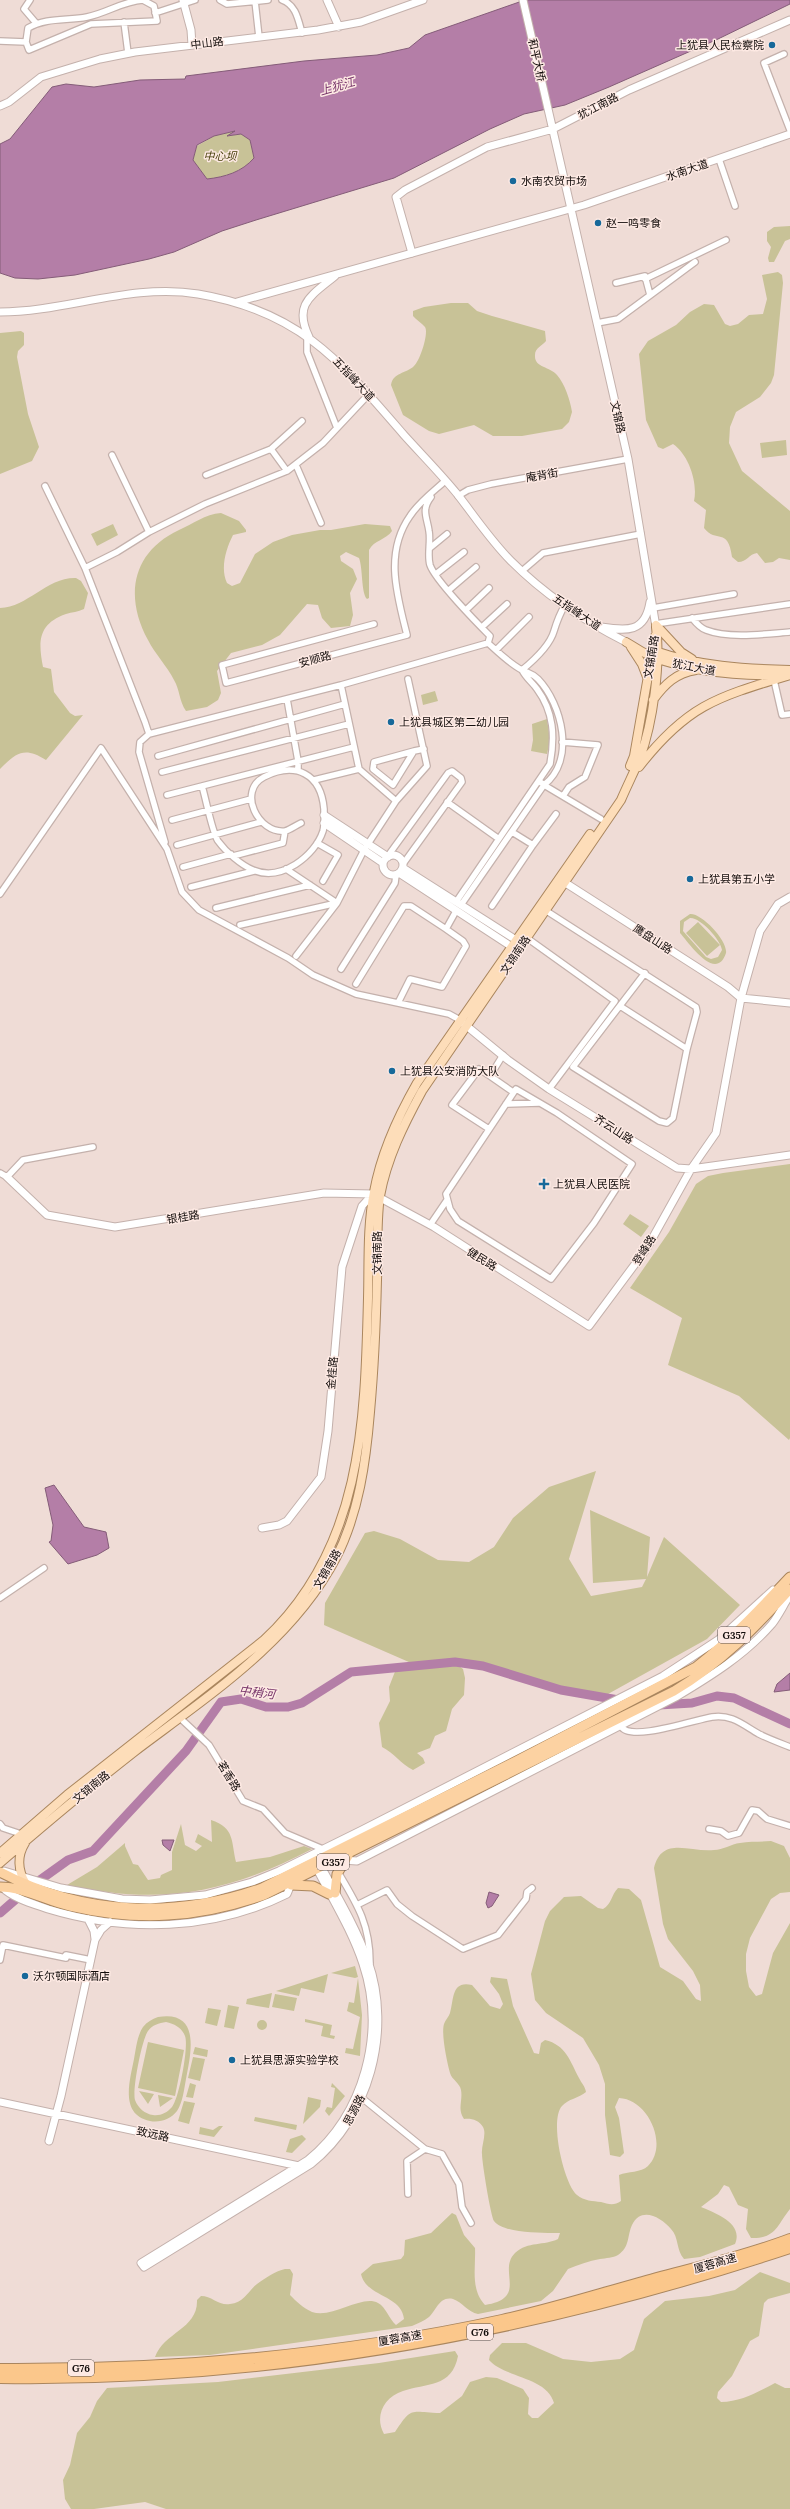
<svg xmlns="http://www.w3.org/2000/svg" width="790" height="2509" font-family="Lora,'Noto Sans SC',serif">
<rect width="100%" height="100%" fill="#efdcd6"/>
<!-- green -->
<path fill="#c8c297" fill-rule="evenodd" d="M238,130L228,136L241,134L250,140L254,158C242,172 225,177 207,179L193,160L197,146L214,136Z
M790,226V239L785,241L774,262H769L768,258L771,247L767,241V232L774,227Z
M778,272L782,275L783,283L774,375L771,383L760,397L736,412L730,427L729,443L742,471L790,511V560L779,558L773,562L765,563L757,553C749,554 747,562 738,562L732,557C728,526 716,544 704,528L706,510L694,501C698,483 689,455 673,444L663,449L658,447L646,420L639,354L648,341L676,325L690,312L704,304L714,305L725,324L730,326L738,324L749,315L763,314L767,299L762,275Z
M451,303H468L477,311L492,316L545,331L546,341C542,346 535,348 535,355C534,368 550,366 557,375C565,384 570,400 572,412L569,422L562,429L522,436H493L474,425L439,434L429,431L403,415L391,385C393,372 406,374 414,366C420,361 429,333 425,327C422,323 416,320 413,316V311L424,307Z
M21,331L24,333V345L18,351L17,357L28,414L39,447L32,461L0,474V333Z
M786,440L787,455L762,458L760,443Z
M221,513L239,521L246,530V532L233,535C226,549 220,568 227,583L232,586L240,583L255,554L273,542L292,535L320,530H331L365,524L390,526L392,531C386,540 374,540 369,550V598L367,599C361,593 363,568 359,558L346,552L340,556L341,561L353,569L357,579L350,593L353,615L350,626L331,628L322,618L318,605L307,604L280,635L262,645L231,653L217,671L221,693L218,700L207,707L186,711C179,701 180,690 174,680C167,666 155,654 148,640C124,596 132,552 179,530C193,524 205,514 221,513Z
M113,524L118,535L97,546L91,534Z
M76,578L81,581L88,593L84,609C78,612 72,612 66,614C38,624 38,641 43,667L51,669L54,692L70,713L75,716L83,715L46,760C24,746 16,753 0,769V608C28,607 47,577 76,578Z
M435,691L438,701L423,705L421,695Z
M547,719L550,740L547,754L531,751L533,740L532,724Z
M690,914C702,913 728,941 726,953C716,983 689,943 680,933V921ZM690,918C700,917 721,940 722,950L718,957L711,959L706,957L683,931L684,922Z
M698,922L720,945L707,956L686,933Z
M790,1164V1438L789,1440L739,1396L668,1365L682,1318L630,1288L669,1232L696,1184L708,1176L723,1173Z
M630,1214L649,1226L641,1237L623,1224Z
M596,1471L569,1559L591,1596L642,1587L646,1579L593,1583L590,1510L650,1537L647,1577L664,1537L740,1605L707,1639L608,1694L561,1690L483,1666L455,1662L418,1666L324,1625L325,1603L365,1533L374,1531L400,1539L438,1560L469,1562L494,1547L513,1518L549,1487Z
M456,1664L463,1669L465,1678L464,1695L452,1709L446,1731L435,1736L430,1748L417,1753L423,1758L425,1763L413,1770C401,1764 394,1753 382,1747L379,1723L390,1701L389,1687L396,1669Z
M211,1820C235,1828 231,1841 236,1862L270,1857L304,1846L312,1849C228,1893 161,1906 67,1885L97,1867L125,1843V1846L133,1864L138,1865L148,1880L160,1878L161,1875L172,1870V1852L181,1824L185,1845L196,1851L202,1846L195,1842L198,1834L212,1842Z
M771,1841L784,1846L790,1858V1892L780,1893L771,1899L750,1938L746,1954V1971L749,1987L756,1996L762,1994L773,1953L790,1923V2209C777,2225 776,2239 751,2238L746,2229L748,2209L738,2205L729,2187L724,2185L718,2194L701,2207C715,2213 744,2223 735,2244L700,2257L684,2259C676,2250 679,2237 671,2229C661,2217 641,2206 632,2225C627,2236 630,2247 618,2255C613,2258 606,2258 600,2259C589,2261 578,2265 568,2269L553,2291L541,2301L478,2314C468,2312 462,2302 453,2299C439,2296 437,2310 429,2317C424,2321 418,2323 412,2326L210,2355L155,2357C164,2332 198,2329 197,2300L201,2296C212,2296 219,2306 230,2304C244,2303 248,2291 257,2284C265,2278 276,2271 285,2269H290L293,2274L290,2295C296,2301 303,2308 312,2312C333,2319 362,2294 378,2303C386,2307 389,2319 396,2325L404,2319C402,2295 366,2297 361,2274L373,2264L401,2259L404,2255L405,2240L431,2233L452,2213L456,2215L464,2235L475,2248C476,2267 470,2289 485,2305C529,2298 497,2271 515,2253C528,2241 544,2246 558,2239L560,2233C545,2233 504,2234 494,2221C491,2217 482,2163 482,2154C481,2146 487,2134 483,2127C479,2120 471,2118 464,2119C457,2109 463,2101 461,2090C460,2083 452,2080 450,2073C447,2062 441,2034 444,2024C445,2020 449,2017 450,2013C454,2000 451,1980 472,1985L490,2006L500,2009L503,2004L499,1994L490,1982L491,1977L507,1979L513,2006L534,2053L539,2054L541,2043L545,2040C566,2045 570,2061 579,2078C582,2084 585,2086 586,2092C579,2098 568,2099 562,2106C549,2120 564,2184 577,2195C584,2201 593,2201 601,2202C608,2204 614,2206 621,2201L619,2175C628,2171 641,2173 648,2166C669,2145 648,2099 619,2098L615,2107L619,2118L624,2153L620,2157L610,2155L605,2115V2084L599,2065L583,2038L546,2013L535,2000L531,1974L545,1921L550,1911L564,1897L581,1896L598,1908L603,1909C612,1904 611,1895 618,1888L629,1889L641,1900L660,1967L683,1981L696,1999L701,2001L700,1985L693,1971L668,1939L663,1924L654,1868C662,1835 691,1853 714,1850C723,1850 731,1844 740,1843C750,1841 761,1842 771,1841Z
M355,1966L358,1977L355,1978L331,1973Z
M328,1974L324,1993L301,1988L299,1996L276,1991Z
M358,1978L362,2015L360,2056L345,2053L346,2048L353,2049L360,2017L347,2011L349,2002L354,2003Z
M272,1993L269,2008L246,2004L247,1999Z
M275,1994L297,1998L294,2011L272,2007Z
M228,2005L239,2007L234,2029L224,2027Z
M208,2008L221,2010L217,2026L205,2023Z
M158,2017C201,2010 191,2053 186,2079C184,2089 183,2102 177,2111C171,2119 160,2123 150,2121C119,2115 130,2080 134,2059C136,2049 137,2036 143,2027C147,2022 152,2019 158,2017ZM166,2022C175,2024 182,2028 185,2036C189,2046 179,2099 172,2107C167,2113 160,2116 153,2115C145,2114 138,2108 135,2100C132,2090 142,2039 148,2031C152,2025 159,2023 166,2022Z
M305,2019L332,2025L330,2035L335,2036L334,2039L321,2036L323,2026L305,2022Z
M257 2025a5 5 0 1 1 10 0a5 5 0 1 1-10 0Z
M148,2042L184,2050L175,2096L138,2088Z
M195,2047L208,2050L207,2057L193,2054Z
M193,2057L205,2059L200,2081L188,2078Z
M190,2083L196,2085L193,2098L186,2097Z
M332,2083L345,2096L329,2116L325,2111L327,2107L332,2108L335,2088L331,2087Z
M139,2091L154,2094L148,2104Z
M158,2095L173,2098L160,2107Z
M308,2097L321,2100L320,2107L303,2124Z
M184,2101L195,2103L189,2124L178,2121Z
M255,2117L297,2125L296,2130L254,2121Z
M219,2126H223L214,2137L199,2134L200,2127L213,2130Z
M302,2135L306,2139L292,2153L286,2152L290,2139Z
M760,2272L790,2283V2293L768,2299L764,2303L759,2336L750,2341L732,2376L718,2392L717,2398L721,2402C741,2402 758,2392 775,2383L785,2388H790V2509H166L145,2502L94,2509H71L65,2499L63,2480L70,2465L77,2433L90,2417L97,2401L107,2388L218,2382L379,2363L455,2351L458,2356C452,2388 426,2383 403,2391C384,2397 374,2416 384,2434L395,2432C412,2406 410,2412 440,2413L462,2396L470,2382L486,2377L497,2378L523,2389L529,2398L528,2414L532,2418H538L554,2403C547,2377 505,2378 489,2360L490,2355L502,2343H526L563,2359L591,2362L620,2359L634,2350L644,2319L665,2301L709,2296L735,2290Z"/>
<!-- water -->
<path fill="#b47ea7" stroke="#845c78" fill-rule="evenodd" d="M525,0H790V4L718,39L609,87L565,105L524,114L490,129L394,178L256,220L222,231L174,252L149,259L75,275L38,279L15,278L0,273V144L10,139L52,87L66,84L94,87L140,80L185,79L186,76L304,61L377,55L409,48L425,35ZM235,131L227,136L241,134L250,140L254,158C242,172 225,177 207,179L193,160L197,145L214,136Z
M54,1485L84,1527L106,1532L109,1548L97,1555L68,1564L49,1542L51,1541L53,1525L45,1488Z
M790,1673V1690L774,1692L777,1684Z
M162,1840H174L170,1851L163,1845Z
M489,1892L499,1895L492,1906L488,1908L486,1903Z"/>
<g fill="none" stroke-linecap="round" stroke-linejoin="round">
<!-- river -->
<path stroke="#b47ea7" stroke-width="9" d="M33,1885L68,1860L93,1851L186,1751L221,1702L241,1699L266,1707H288L302,1703L351,1672L455,1662L483,1666L561,1690L630,1702L659,1705L692,1703L717,1696L734,1698L790,1724
M0,1913L23,1893"/>
<defs>
<path id="minor" d="M30,0L24,9L36,23
M143,0L154,6L157,21L91,24L29,50L26,42L28,28C47,17 67,21 87,17C107,13 123,1 143,0Z
M220,0L227,4L268,0
M282,0C296,5 298,19 302,33
M255,1L259,37
M155,13L195,0
M124,22L128,53
M0,41L26,42
M784,54L764,63L790,130
M719,159L735,206
M645,279L726,240
M616,283L645,276L650,295
M597,323L618,319L695,262
M307,336V352L337,428
M271,449L287,471
M112,455L149,532L205,504L287,471L323,443L369,394
M296,465L321,523
M206,475L271,449L302,421
M45,486L85,568L117,552L149,532
M458,496L468,490L491,484L628,459
M431,497C421,510 427,517 429,531C431,542 427,555 430,565C435,580 477,623 490,636L488,643
M430,548L447,534
M85,568L145,722L149,734L140,742L139,752L165,842
M522,571L543,553L641,534
M436,574L464,552
M449,590L476,567
M653,608L734,594
M466,610L489,588
M692,618C696,623 700,628 706,630C729,639 765,634 790,632
M374,624L222,665L226,683L407,635C397,595 384,553 410,516C419,502 433,492 445,481
M655,624L790,604
M482,627L507,604
M496,650L529,617
M522,670C533,661 550,645 554,631C557,621 559,615 565,605
M774,680L782,715L790,714
M287,699L298,761V771
M149,734L341,685
M562,742L598,745L585,777L569,787L563,796
M414,751L374,762L373,769L393,785L414,751L424,749
M158,756L345,704
M162,772L349,724
M314,780L359,769
M202,786C206,799 212,832 218,841C226,852 241,865 253,870C281,882 315,856 323,831C325,824 324,816 324,809C321,774 296,761 264,777C237,791 258,834 285,831C290,830 296,825 301,823
M167,795L354,747
M396,801L427,766L408,679
M447,802L499,839
M172,820L251,799
M317,843L338,855L323,881
M177,845L261,822
M533,845L556,814
M233,856L283,843L285,831
M391,856L390,853L448,773L452,771L461,778L462,782L403,864
M183,867L231,854
M286,869L337,903L364,850L396,801L359,769L341,685L488,643C498,652 510,664 522,670C528,673 532,673 538,679C562,704 576,760 544,785L539,781
M191,887L254,871
M0,894L101,748L167,849L182,892L199,910L288,958L313,975L356,994L449,1014L460,1020
M456,902L550,764C555,737 554,712 537,689C532,682 526,678 522,670
M461,905L544,785L601,819
M492,906L533,845L512,832
M216,908L310,885
M545,910L696,1007L697,1012L687,1049L673,1118L667,1123L659,1121L573,1067L645,973
M240,925L337,903L296,956
M527,938L615,1001L549,1089
M341,969L395,883L396,875
M356,984L404,906H411L446,929L456,911
M398,1003L410,979L442,987L466,946L463,941L446,929
M620,1006L687,1049
M503,1055L490,1076L513,1092
M516,1089L557,1113L632,1164L594,1223L551,1279L458,1221L450,1209L446,1194Z
M506,1104L539,1103
M489,1129L452,1105L479,1069L490,1076
M0,1173L7,1177L23,1160L93,1147
M430,1225L447,1200
M0,1598L44,1568
M180,1718L209,1745L243,1801L263,1809L285,1833L325,1850
M621,1726C629,1743 697,1719 712,1717C732,1714 743,1725 759,1734C769,1739 780,1743 790,1747
M0,1824L3,1828L21,1834
M709,1829L721,1831L728,1836L739,1833L752,1810L758,1811L767,1819L790,1826
M338,1872C357,1904 370,1924 370,1963
M357,1905L387,1890L397,1904L412,1916L463,1949L498,1935L526,1899L527,1892L532,1888
M0,1960L3,1945L66,1958V1955L91,1960
M362,2098L425,2149L442,2154L459,2184L462,2207L471,2223
M408,2194L407,2161L425,2149"/>
<path id="tertiary" d="M183,0L191,30L192,45
M327,0L339,27
M523,0L571,209
M0,106L9,102L41,77L100,59L135,52L318,30L361,22L423,0
M412,253L396,197L405,190L487,147L553,129L629,90L790,20
M324,815L388,857
M324,823L383,863
M383 865a10 10 0 1 1 20 0a10 10 0 1 1-20 0Z
M403,868L516,940
M399,873L512,947
M564,882L728,987L741,998L790,1003
M463,1023L508,1060L549,1089L677,1168L691,1169L790,1155
M7,1177L47,1215L115,1227L324,1193L373,1194L434,1227L589,1326L647,1248L691,1169L716,1133L741,998L760,931L778,904L790,897
M262,1528L279,1525L287,1521L321,1477L328,1431L342,1267L362,1206L373,1194
M342,1860L357,1861L676,1697C711,1676 745,1655 772,1624C779,1615 784,1604 790,1595
M315,1865C331,1897 352,1930 363,1964C386,2033 364,2114 308,2160L141,2263L144,2267L311,2164C369,2118 393,2031 368,1961C356,1927 336,1894 319,1863
M4,1871L61,1888L122,1899L150,1900L205,1895L252,1882L279,1871L362,1830L663,1676L718,1640L773,1590
M2,1887C12,1898 34,1904 48,1909C127,1933 213,1931 287,1894L292,1882
M88,1919L94,1931L95,1939
M0,2102L299,2166
M49,2141L61,2096L95,1940L101,1930L110,1922"/>
<path id="secondary" d="M571,209L628,459L656,627
M237,302L584,205L790,134
M0,312C66,312 131,283 198,294C300,311 340,361 404,435C422,455 441,474 458,495C475,517 491,541 511,561C544,594 584,621 626,642
M309,337C293,304 311,296 335,276
M601,627C627,631 645,633 650,602"/>
<path id="primary" d="M656,625L681,652L692,659
M626,642C635,647 644,654 653,657C693,672 739,676 781,675
M631,647L642,664L647,677
M655,651C698,666 745,669 790,670
M653,700C665,684 676,673 696,670
M630,766L634,756L655,636
M639,767C687,705 717,697 790,675
M25,1843C17,1856 18,1871 26,1884
M0,1853L67,1795L264,1640C362,1549 365,1423 368,1298C369,1263 367,1227 374,1192C381,1153 397,1118 417,1083L590,834
M0,1863C44,1825 88,1788 134,1752C208,1696 292,1642 336,1558C359,1513 366,1461 370,1412C374,1368 376,1324 377,1280C378,1252 376,1224 380,1196C387,1158 404,1124 422,1091L621,800C627,786 634,772 640,758C653,722 661,664 656,627"/>
<path id="trunk" d="M0,1872C82,1915 175,1919 262,1888L518,1760L696,1667C731,1640 760,1609 790,1577
M291,1885L313,1886L329,1894
M0,1887C24,1887 47,1901 70,1906C138,1922 198,1918 264,1895L674,1691C721,1663 754,1629 790,1589
M335,1893L337,1874L348,1856"/>
<path id="motorway" d="M0,2369C168,2370 337,2356 502,2320C548,2310 593,2296 639,2283C689,2269 740,2258 790,2239
M0,2378C269,2382 535,2332 790,2248"/>
</defs>
<!-- minor casing -->
<use href="#minor" stroke="#c4b1ac" stroke-width="8"/>
<!-- tertiary casing -->
<use href="#tertiary" stroke="#c4b1ac" stroke-width="9"/>
<!-- secondary casing -->
<use href="#secondary" stroke="#c4b1ac" stroke-width="9"/>
<!-- primary casing -->
<use href="#primary" stroke="#aa865e" stroke-width="10"/>
<!-- trunk casing -->
<use href="#trunk" stroke="#aa865e" stroke-width="11"/>
<!-- motorway casing -->
<use href="#motorway" stroke="#aa865e" stroke-width="12"/>
<!-- minor -->
<use href="#minor" stroke="#fff" stroke-width="5.5"/>
<!-- tertiary -->
<use href="#tertiary" stroke="#fff" stroke-width="7"/>
<!-- secondary -->
<use href="#secondary" stroke="#fff" stroke-width="7"/>
<!-- primary -->
<use href="#primary" stroke="#fdddb9" stroke-width="8"/>
<!-- trunk -->
<use href="#trunk" stroke="#fcd2a2" stroke-width="9"/>
<!-- motorway -->
<use href="#motorway" stroke="#fbc78b" stroke-width="10"/>
</g>
<!-- markers -->
<g fill="#17699a" stroke="#fde9e3" stroke-width="1.5">
<circle cx="772" cy="45" r="4"/>
<circle cx="513" cy="181" r="4"/>
<circle cx="598" cy="223" r="4"/>
<circle cx="391" cy="722" r="4"/>
<circle cx="690" cy="879" r="4"/>
<circle cx="392" cy="1071" r="4"/>
<path d="M542 1178h4v4h4v4h-4v4h-4v-4h-4v-4h4z"/>
<circle cx="25" cy="1976" r="4"/>
<circle cx="232" cy="2060" r="4"/>
</g>
<g text-anchor="middle" dominant-baseline="central" stroke-width="3" stroke-linejoin="round" paint-order="stroke">
<!-- shield labels -->
<g fill="#fde9e3" stroke="#594f4c" stroke-width="1">
<rect x="718" y="1627" width="32" height="16" rx="3"/>
<rect x="317" y="1854" width="32" height="16" rx="3"/>
<rect x="467" y="2324" width="26" height="16" rx="3"/>
<rect x="68" y="2360" width="26" height="16" rx="3"/>
</g>
<g font-size="10" font-weight="bold" fill="#130d0b">
<text x="734" y="1635">G357</text>
<text x="333" y="1862">G357</text>
<text x="480" y="2332">G76</text>
<text x="81" y="2368">G76</text>
</g>
<!-- street labels -->
<g font-size="11" fill="#130d0b" stroke="#fde9e3">
<text transform="translate(207 43) rotate(-7)">中山路</text>
<text transform="translate(537 60) rotate(77)">和平大桥</text>
<text transform="translate(598 106) rotate(-27)">犹江南路</text>
<text transform="translate(687 170) rotate(-19)">水南大道</text>
<text transform="translate(354 379) rotate(47)">五指峰大道</text>
<text transform="translate(618 417) rotate(77)">文锦路</text>
<text transform="translate(542 475) rotate(-10)">庵背街</text>
<text transform="translate(577 612) rotate(34)">五指峰大道</text>
<text transform="translate(651 657) rotate(-81)">文锦南路</text>
<text transform="translate(315 659) rotate(-15)">安顺路</text>
<text transform="translate(694 667) rotate(11)">犹江大道</text>
<text transform="translate(653 939) rotate(33)">鹰盘山路</text>
<text transform="translate(515 955) rotate(-56)">文锦南路</text>
<text transform="translate(614 1129) rotate(33)">齐云山路</text>
<text transform="translate(183 1217) rotate(-9)">银桂路</text>
<text transform="translate(644 1250) rotate(-58)">登峰路</text>
<text transform="translate(377 1253) rotate(-90)">文锦南路</text>
<text transform="translate(482 1259) rotate(32)">健民路</text>
<text transform="translate(332 1373) rotate(-85)">金桂路</text>
<text transform="translate(327 1569) rotate(-60)">文锦南路</text>
<text transform="translate(229 1776) rotate(59)">茗香路</text>
<text transform="translate(91 1787) rotate(-39)">文锦南路</text>
<text transform="translate(354 2110) rotate(-62)">思源路</text>
<text transform="translate(153 2134) rotate(12)">致远路</text>
<text transform="translate(715 2263) rotate(-16)">厦蓉高速</text>
<text transform="translate(400 2338) rotate(-10)">厦蓉高速</text>
</g>
<!-- poi labels -->
<g font-size="11" fill="#130d0b" stroke="#fde9e3" text-anchor="start">
<text x="764" y="45" text-anchor="end">上犹县人民检察院</text>
<text x="521" y="181">水南农贸市场</text>
<text x="606" y="223">赵一鸣零食</text>
<text x="399" y="722">上犹县城区第二幼儿园</text>
<text x="698" y="879">上犹县第五小学</text>
<text x="400" y="1071">上犹县公安消防大队</text>
<text x="553" y="1184">上犹县人民医院</text>
<text x="33" y="1976">沃尔顿国际酒店</text>
<text x="240" y="2060">上犹县思源实验学校</text>
</g>
<!-- park labels -->
<g font-size="11" font-style="italic" fill="#463f0a" stroke="#fde9e3">
<text x="220" y="156">中心坝</text>
</g>
<!-- water labels -->
<g font-size="12" font-style="italic" fill="#77356a" stroke="#fde9e3">
<text transform="translate(337 86) rotate(-16)">上犹江</text>
<text transform="translate(257 1692) rotate(7)">中稍河</text>
</g>
</g>
</svg>
